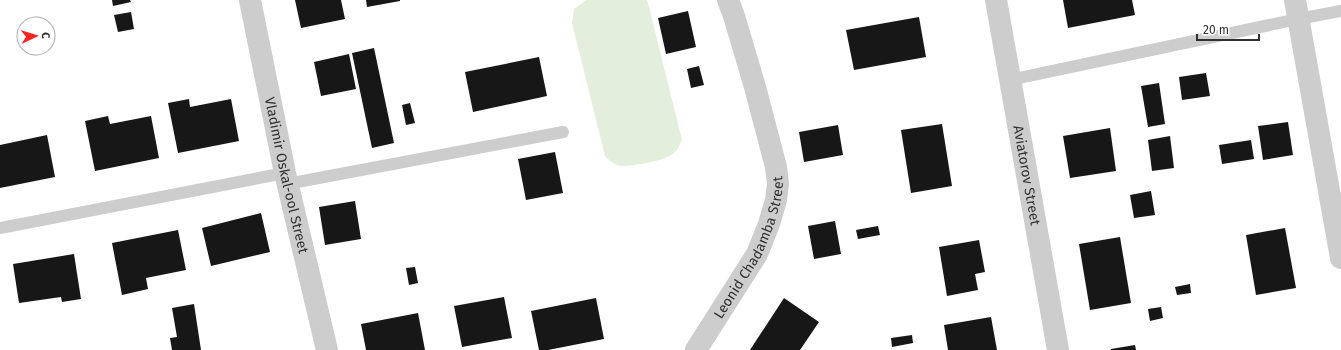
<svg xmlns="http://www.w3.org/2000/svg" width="1341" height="350" font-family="'Fira Sans',sans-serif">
<rect width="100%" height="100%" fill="#fff"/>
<!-- green -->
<path fill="#e4eedc" d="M586,0H646L648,3L682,140C679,146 677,152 671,155C663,161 626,168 617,165C612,163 608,159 605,156L572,23L574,9Z"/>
<!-- building -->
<path fill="#171717" d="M112,0H130L131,2L113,6Z
M295,0H341L345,19L301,28Z
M366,0H400V1L367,7Z
M1063,0H1132L1135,15L1068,28Z
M688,11L696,47L666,54L658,18Z
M131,12L134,29L118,32L114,15Z
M919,17L926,57L854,70L846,30Z
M374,48L394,143L372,148L352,53Z
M349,54L356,89L321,96L314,62Z
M539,57L547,96L473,112L465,72Z
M699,66L704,85L691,88L687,69Z
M1206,73L1210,96L1182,100L1179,77Z
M1159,83L1165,124L1148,127L1141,86Z
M189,99L190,107L231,99L239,141L178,153L168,103Z
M410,103L415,123L406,125L402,105Z
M108,116L110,124L151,116L159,158L95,171L85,121Z
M1288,122L1293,155L1263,160L1258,126Z
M942,124L952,186L911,193L901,130Z
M838,125L843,155L804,162L799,132Z
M1110,128L1116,171L1070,178L1063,136Z
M47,135L55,177L0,188V145Z
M1170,136L1174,168L1152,171L1148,140Z
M1251,140L1254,159L1222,164L1219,145Z
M555,152L563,193L526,200L518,159Z
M1151,191L1155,215L1134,218L1130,195Z
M355,201L361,239L325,245L319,207Z
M261,213L270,252L211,266L202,228Z
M835,221L841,254L814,259L808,226Z
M878,226L880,235L858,239L856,230Z
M1285,228L1296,288L1256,295L1246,235Z
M178,230L186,270L146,278L148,289L122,295L112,243Z
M1120,237L1131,303L1090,310L1079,244Z
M979,240L985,272L975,274L978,290L947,296L939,247Z
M74,254L81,299L62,302L61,297L19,303L13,264Z
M415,267L418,283L409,285L406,268Z
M1190,284L1191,293L1177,295L1175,287Z
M504,297L512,338L462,347L454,306Z
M596,298L604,339L548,350H539L531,311Z
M784,298L819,322L800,350H750Z
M194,304L201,350H172L170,338L177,337L172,308Z
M1161,307L1163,318L1150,321L1148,309Z
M418,313L425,350H366L361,324Z
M991,317L997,350H948L944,325Z
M912,335L913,343L892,347L891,338Z
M1135,345L1136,350H1111V349Z"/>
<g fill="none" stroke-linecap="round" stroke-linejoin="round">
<!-- service -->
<path stroke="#cdcdcd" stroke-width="12" d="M1010,80L1298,19L1341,11
M287,184L563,132
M0,228L285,173"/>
<!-- minor -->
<g stroke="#cdcdcd" stroke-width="22">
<path id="s1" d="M250,0L285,173L327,350"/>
<path id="s2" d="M996,0L1058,350"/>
<path d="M1295,0L1341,258"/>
<path id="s3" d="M696,350L757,254L769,224L776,200L778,184L776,167L755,87L734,16L728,0"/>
</g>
</g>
<g text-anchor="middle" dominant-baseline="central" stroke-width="4" stroke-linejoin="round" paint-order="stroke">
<!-- street labels -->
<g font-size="14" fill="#303030" stroke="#fff">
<text stroke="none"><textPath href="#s1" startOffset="179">Vladimir Oskal-ool Street</textPath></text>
<text stroke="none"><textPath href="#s2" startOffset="178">Aviatorov Street</textPath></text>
<text stroke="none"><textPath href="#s3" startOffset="117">Leonid Chadamba Street</textPath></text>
</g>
</g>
<!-- north arrow -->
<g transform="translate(36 36) rotate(86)"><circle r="19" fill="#ffffff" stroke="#acacac"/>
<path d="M0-3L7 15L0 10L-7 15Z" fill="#f62523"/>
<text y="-6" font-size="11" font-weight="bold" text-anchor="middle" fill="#303030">С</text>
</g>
<!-- scale -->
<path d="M1197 34v6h62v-6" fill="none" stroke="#303030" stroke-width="2"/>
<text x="1203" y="34" font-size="12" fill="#303030" stroke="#ffffff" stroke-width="3" paint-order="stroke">20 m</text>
</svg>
